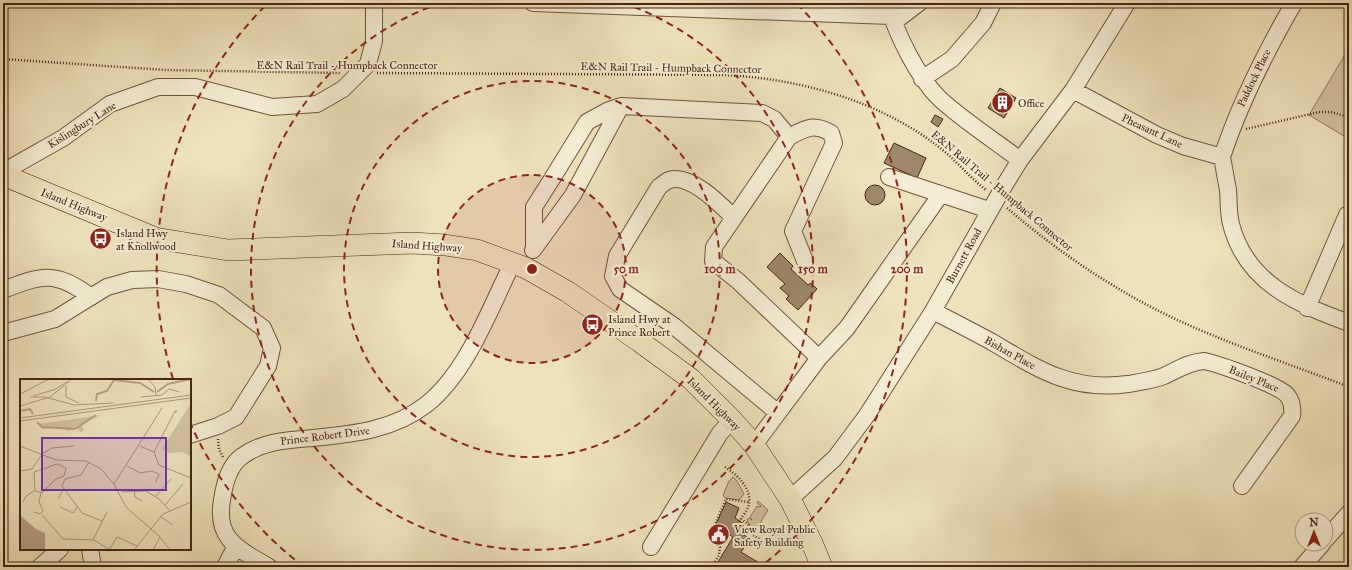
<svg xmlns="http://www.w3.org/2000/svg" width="1352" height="570" font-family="'IM FELL Great Primer',serif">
<rect width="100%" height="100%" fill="#eee2bb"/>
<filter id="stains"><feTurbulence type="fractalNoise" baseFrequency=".005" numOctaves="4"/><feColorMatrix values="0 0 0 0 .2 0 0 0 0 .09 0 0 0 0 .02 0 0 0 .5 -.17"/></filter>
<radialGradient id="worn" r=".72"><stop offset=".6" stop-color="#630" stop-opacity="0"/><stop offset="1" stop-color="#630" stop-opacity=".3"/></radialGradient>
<!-- green -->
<path fill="#d1c29e" stroke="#8c7458" d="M1349,48V139L1309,115Z
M733,477L737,481L744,494L739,500L725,498L723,495L729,481Z
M758,501L768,510L754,533L747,520L748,518L752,520L750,517L757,506L760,507L761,506L757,503Z"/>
<!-- building -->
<path fill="#9d8869" stroke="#462611" d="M1000,88L1016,98L1004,118L988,108Z
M935,115L943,119L938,127L931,122Z
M894,143L926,158L917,178L884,163Z
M865 195a10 10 0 1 1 20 0a10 10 0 1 1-20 0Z
M780,253L793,266L791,269L808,285L811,283L817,289L798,310L786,299L789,296L780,288L785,284L767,267Z
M726,502L739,508L735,518L744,524L739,532L750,539L741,552L766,567H715L733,537L728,534L725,541L711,535Z"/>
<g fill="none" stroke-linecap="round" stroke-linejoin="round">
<defs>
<path id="minor" d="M533,3L891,16
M888,3C895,32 918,78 940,99C964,121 994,140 1020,160
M894,22L919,3
M922,79L952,59L983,23L993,3
M1073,90L1157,135L1183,146L1222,157C1224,168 1226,179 1228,190C1229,201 1228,213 1231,224C1246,283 1297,304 1349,323
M1222,157C1240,102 1265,53 1294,3
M3,172L63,138L110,104L158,87H195L272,107L317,104L343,89L368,64L374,41V3
M889,177L989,210
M733,217C720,204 690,173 669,180C666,181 662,185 659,187L617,256L613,276L620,289L674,326L778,413
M534,248V207L550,182L587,122L609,110L621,106L762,113L774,119L789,137
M533,250L573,195L621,106
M805,261L793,231L834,143L831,133C813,123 806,128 789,137L714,247L713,261L738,281L819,358
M3,290C42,275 55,270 91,297
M1307,308L1347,215H1349
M933,311C952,321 972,331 992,342C1038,369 1072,392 1128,384C1140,382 1154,380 1164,376C1177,370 1189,362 1204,361C1219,364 1278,385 1287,395C1292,401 1293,408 1292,416L1242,486
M3,333L55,319L107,287L132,280L158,279L186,284L219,295L263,328L272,348L268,366L236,417L218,426L190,435
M754,445L819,358L847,328L941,194
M790,499L835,458L867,415L933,311L1004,186L1020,160L1073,90L1127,3
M1326,539L1349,513
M651,547L720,433L732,420
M90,549L93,567
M40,567L60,549
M225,567L236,546
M269,567C239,549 215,540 222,500C224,486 229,466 241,457C262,441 288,440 313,438C354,434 394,430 427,404C468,371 490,308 513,262
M1302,567L1322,544"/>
<path id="major" d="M3,175L155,238L228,250L412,243L445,245L477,250L526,268L568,292L639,341L691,379L732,420L754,445L790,499L812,543L822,567"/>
</defs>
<!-- minor casing -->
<use href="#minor" stroke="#70553c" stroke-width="18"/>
<!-- major casing -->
<use href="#major" stroke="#462611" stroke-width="22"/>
<!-- path -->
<path stroke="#462611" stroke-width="2.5" stroke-dasharray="1 2" stroke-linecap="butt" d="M3,59L166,70L340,73
M377,73L725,75C800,79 878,100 939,147C956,160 969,177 986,190
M1246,129L1319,112H1331L1349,117
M1007,208C1057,251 1111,288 1171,317C1228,344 1290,364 1349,387
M218,439L219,449L223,457
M725,467C738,475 752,489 749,505C747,511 742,517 739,521
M741,519L748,524L753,535L771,546
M712,567L719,555L720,547L716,540L710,536L726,499L749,502"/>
<!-- minor -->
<use href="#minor" stroke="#f4ecd3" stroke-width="16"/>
<!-- major -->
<use href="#major" stroke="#eee2bb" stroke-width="21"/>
</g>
<!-- distance rings -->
<circle cx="532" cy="269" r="94" fill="#8f2418" fill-opacity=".12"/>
<g fill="none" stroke="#8f2418" stroke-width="2" stroke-dasharray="7 5">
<circle cx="532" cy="269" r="94"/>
<circle cx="532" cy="269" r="188"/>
<path d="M623 3A281 281 0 1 1 441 3"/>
<path d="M304 567A375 375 0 0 1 191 425M173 379A375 375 0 0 1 267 4M797 4A375 375 0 0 1 760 567"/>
</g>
<!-- icons -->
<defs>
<symbol id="building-disc" viewBox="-11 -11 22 22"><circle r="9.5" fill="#8f2418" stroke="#f4ecd3"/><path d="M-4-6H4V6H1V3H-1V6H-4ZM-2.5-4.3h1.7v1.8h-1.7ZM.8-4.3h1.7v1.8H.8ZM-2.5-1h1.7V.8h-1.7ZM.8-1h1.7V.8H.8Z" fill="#fff"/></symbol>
<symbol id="bus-disc" viewBox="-11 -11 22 22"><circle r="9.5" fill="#8f2418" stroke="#f4ecd3"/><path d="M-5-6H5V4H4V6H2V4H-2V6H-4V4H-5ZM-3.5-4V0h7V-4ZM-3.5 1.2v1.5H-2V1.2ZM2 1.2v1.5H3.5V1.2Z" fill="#fff"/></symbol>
<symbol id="civic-disc" viewBox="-11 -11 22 22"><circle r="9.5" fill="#8f2418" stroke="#f4ecd3"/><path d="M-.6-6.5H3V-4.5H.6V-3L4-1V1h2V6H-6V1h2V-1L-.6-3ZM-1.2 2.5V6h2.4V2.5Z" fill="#fff"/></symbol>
</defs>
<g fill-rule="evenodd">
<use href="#building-disc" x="990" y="90" width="25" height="25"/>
<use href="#bus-disc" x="88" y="226" width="25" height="25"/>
<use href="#bus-disc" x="580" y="312" width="25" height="25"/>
<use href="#civic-disc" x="706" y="522" width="25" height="25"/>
</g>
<g text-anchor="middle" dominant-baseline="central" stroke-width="4" stroke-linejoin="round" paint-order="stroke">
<!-- street labels -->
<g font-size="11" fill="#462611" stroke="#f4ecd3">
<text x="347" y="65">E&amp;N Rail Trail - Humpback Connector</text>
<text transform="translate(671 68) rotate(1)">E&amp;N Rail Trail - Humpback Connector</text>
<text transform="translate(1254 78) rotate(-64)">Paddock Place</text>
<text transform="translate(82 125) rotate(-32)">Kislingbury Lane</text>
<text transform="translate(1152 131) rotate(25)">Pheasant Lane</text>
<text transform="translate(1002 191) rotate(40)">E&amp;N Rail Trail - Humpback Connector</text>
<text transform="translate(74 205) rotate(22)">Island Highway</text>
<text transform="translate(427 246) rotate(4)">Island Highway</text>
<text transform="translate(964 256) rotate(-61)">Burnett Road</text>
<text transform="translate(1010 353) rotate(29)">Bishan Place</text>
<text transform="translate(1254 379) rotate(22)">Bailey Place</text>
<text transform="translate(714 404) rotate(45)">Island Highway</text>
<text transform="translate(325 436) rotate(-7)">Prince Robert Drive</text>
</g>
<!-- poi labels -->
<g font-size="11" fill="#462611" stroke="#f4ecd3" text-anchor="start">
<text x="1018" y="103">Office</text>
<text x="116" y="233">Island Hwy<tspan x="116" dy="13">at Knollwood</tspan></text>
<text x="608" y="319">Island Hwy at<tspan x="608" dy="13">Prince Robert</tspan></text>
<text x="734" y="529">View Royal Public<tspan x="734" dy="13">Safety Building</tspan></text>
</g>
</g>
<!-- overview -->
<g transform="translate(20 379)">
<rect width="171" height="171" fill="#eee2bb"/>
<path d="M171,24V78L163,73L149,74L142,70ZM81,36L61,45L64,51L61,53L56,48L49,52L37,48L22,50L19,45Z" fill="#d1c29e"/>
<path d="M0,136L16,150L25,154V171H0Z" fill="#b5a281"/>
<path fill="none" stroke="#b5a281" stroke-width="2" d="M137,13L148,5L171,0M76,22L77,15L87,12L94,1L120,4L134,13M0,32L10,30L13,35M17,43L22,48L55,50L76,36"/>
<path fill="none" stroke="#ab9777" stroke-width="1" d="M128,0L135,8L136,17M46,7V18L59,24M0,15L29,0M13,17L36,10L48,2M10,18H25L54,26L93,24M121,18L142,16L149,10L159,13M0,27L30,18L52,0M0,39L171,16M0,42L171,19M0,67L36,81L66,82L81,90L94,105L106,128L139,157L150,171M120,67L134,73L139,86L171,99M134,73L155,32H157L155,34M69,83L61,96L45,100L42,107L62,134L82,142M37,85L46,89L44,97L36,100L22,114L15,112L14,93ZM107,87L120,94L132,92L139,95L136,103M0,92L12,90L22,75L32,69L54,67M94,105L142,29M114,112L115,118L122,122M102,113L126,112L139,120L150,132M135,118L151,100M38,120L44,109M3,123L6,117L14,112M145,126L163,105M40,128L53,134L58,127M14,133L20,135L23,132L19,123L21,114M22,136L43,160L74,161L90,171M141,138L153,146M131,150L143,135L171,123M73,161L87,133M89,171L97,158L117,167M114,171L131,150M133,171L140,158"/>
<path fill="#7b2cbf" fill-opacity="0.15" stroke="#7b2cbf" stroke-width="2" d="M22,59H146V111H22Z"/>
<rect width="171" height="171" fill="none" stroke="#462611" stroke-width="2"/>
</g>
<circle cx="532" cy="269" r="6" fill="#8f2418" stroke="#f4ecd3" stroke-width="2"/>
<g font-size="12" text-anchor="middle" font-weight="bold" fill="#8f2418" stroke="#f4ecd3" stroke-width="4" stroke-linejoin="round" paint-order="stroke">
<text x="626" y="273">50 m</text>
<text x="720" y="273">100 m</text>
<text x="813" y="273">150 m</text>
<text x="907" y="273">200 m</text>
</g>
<!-- margin -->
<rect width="1352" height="570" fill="none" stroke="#eee2bb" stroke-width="16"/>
<rect x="4" y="4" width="1344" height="562" fill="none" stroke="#462611" stroke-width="2"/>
<rect x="8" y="8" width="1336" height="554" fill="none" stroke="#462611"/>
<!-- north arrow -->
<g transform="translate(1314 532)"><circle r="19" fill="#f4ecd3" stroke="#ae9d85"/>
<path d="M0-3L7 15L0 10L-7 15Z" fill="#8f2418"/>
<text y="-6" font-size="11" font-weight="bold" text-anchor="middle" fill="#462611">N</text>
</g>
<rect width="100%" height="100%" filter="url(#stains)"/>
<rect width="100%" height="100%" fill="url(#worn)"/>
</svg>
